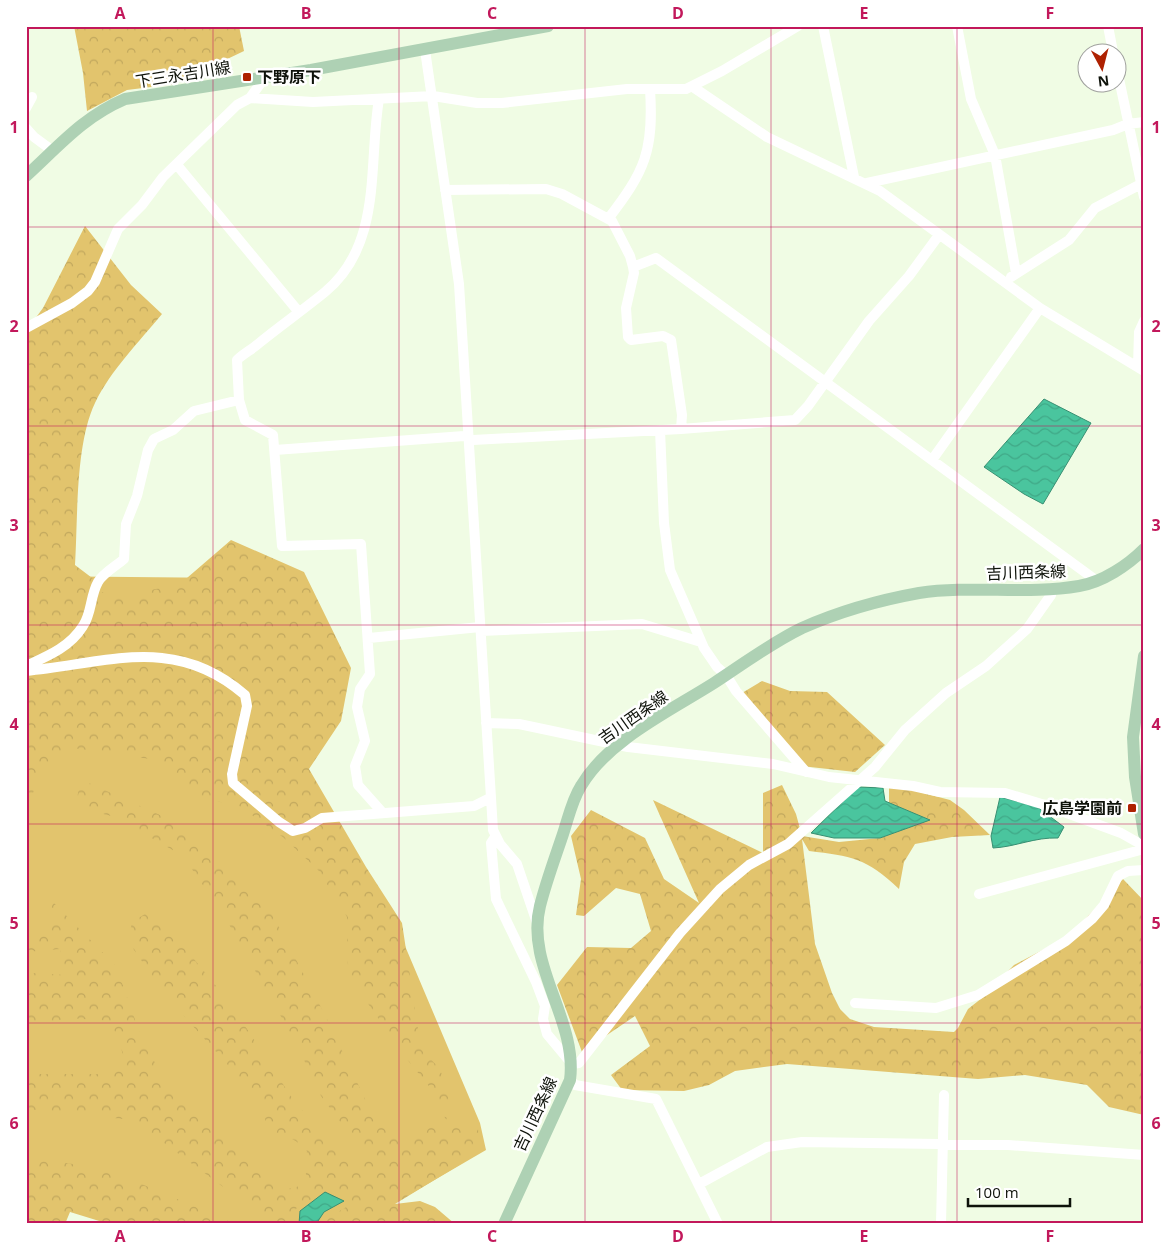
<svg xmlns="http://www.w3.org/2000/svg" width="1170" height="1250" font-family="'Open Sans','Noto Sans JP',sans-serif">
<defs>
<pattern id="forest-crowns" width="20" height="18" patternUnits="userSpaceOnUse" patternTransform="scale(1.25)"><rect width="20" height="18" fill="#e2c46d"/><path d="M2 6a3 3 0 1 1 6 0M12 15a3 3 0 1 1 6 0" fill="none" stroke="#c1a75d"/></pattern>
<pattern id="water-waves" width="16" height="10" patternUnits="userSpaceOnUse" patternTransform="scale(1.25)"><rect width="16" height="10" fill="#4ac59e"/><path d="M0 5q4-4 8 0t8 0" fill="none" stroke="#40a887"/></pattern>
</defs>
<rect width="100%" height="100%" fill="#f0fce4"/>
<!-- green -->
<path fill="#e2c46d" d="M26,576L235,578L291,792L394,920L480,1123L486,1150L359,1224H182L72,1202L26,1224Z"/>
<!-- forest -->
<path fill="url(#forest-crowns)" d="M74,26H143L144,28L239,26L244,51L175,84L127,90L87,111L83,73Z
M85,226L131,285L162,314C139,342 111,370 95,403C75,445 78,518 75,565L104,587L93,598L100,592L127,595L180,584L231,540L304,572L351,668L341,721L309,769L366,867L402,923L421,1049L440,1069L452,1105L446,1120L432,1090L406,1058L348,975L347,917L319,871L284,838L239,806L197,797L157,760L73,748L40,773L26,813V331L43,308Z
M762,681L790,691L827,692L885,745L855,772L801,766L742,693Z
M80,779L180,824L269,908L325,1015L367,1103L404,1141L433,1126L478,1129L480,1147L464,1162L395,1204L420,1201L435,1207L455,1224H322L324,1220L348,1206L328,1190L297,1207L290,1224H281L242,1201L133,1120L26,1109V1074H109L124,1057L111,1021L69,1018L26,1027V975L32,973L67,975L60,949L26,952V939L50,925L52,901L116,966L144,1045L179,1101L279,1189L296,1188L306,1175L305,1160L307,1151C287,1126 266,1146 262,1103L165,995L128,941L132,922L145,914L171,931L230,1003L294,1101L350,1164L356,1170L363,1162L360,1138L344,1127L321,1096L297,1045L226,919L183,856L115,817L76,807Z
M889,784L950,800L964,810L990,835L952,837L915,844L904,862L899,889C867,858 851,856 809,851L802,839L815,944L832,993L840,1009L850,1019L874,1027L954,1032L958,1028L968,1009L982,998L1014,965L1069,936L1123,879L1144,901V1115L1109,1107L1087,1085L1025,1075L978,1079L787,1064L735,1071L709,1085L684,1091L622,1090L611,1075L650,1046L635,1016L582,1052L557,985L587,947L631,948L651,931L640,894L616,888L584,916L576,915L581,879L571,836L591,810L645,838L664,879L699,903L653,800L763,853V793L782,785L796,814L802,836L839,842L880,838L929,820L889,803Z
M38,1161C103,1160 176,1200 236,1224H109L70,1212L65,1224H26V1166Z"/>
<!-- water -->
<path fill="url(#water-waves)" stroke="#388f72" d="M1044,399L1091,423L1043,504L1024,494L984,467Z
M858,787L883,788L885,801L930,820L880,838H834L811,833Z
M1000,797L1036,806L1064,827L1058,838C1035,837 1015,847 993,848L991,836Z
M325,1192L344,1201L324,1212L316,1224H299L300,1211Z"/>
<g fill="none" stroke-linecap="round" stroke-linejoin="round">
<!-- minor -->
<path stroke="#fff" stroke-width="10" d="M823,26L854,177
M957,26L971,99L995,155L1016,273
M1108,26L1113,52
M425,50L459,284L493,830L500,844L517,864L537,923
M1118,74L1144,197
M693,87L767,137L880,191L1040,308L1144,371
M250,98L313,102L433,96L477,103H502L627,89H686L722,71L798,26
M379,99C368,165 383,244 325,292C303,310 280,326 258,344C251,350 243,354 237,360L239,400L245,420L273,435L282,546L361,544L370,674L360,689L357,707L365,741L355,766L358,785L382,812
M26,108L32,97
M26,128L34,137L53,151
M177,165L298,311
M867,183L1113,130L1128,124L1144,122
M445,190L546,189L562,194L612,221L630,256L633,267L634,273L626,308L628,337L631,340L663,336L671,340L682,415L681,429
M608,219C645,171 654,151 650,89
M633,267L656,258L1097,581
M1011,277L1069,240L1095,208L1141,184
M26,328L72,303L88,291L95,282L118,229L142,205L163,177L237,105L250,98L265,77
M1138,367L1139,332L1144,321
M660,430L664,523L670,570L704,648L717,667L726,675L736,691L806,772
M275,450L464,436L473,440L681,429L795,420L808,406L869,321L909,276L939,235
M932,460L1040,308
M481,631L642,624L701,642
M369,638L480,627
M26,666C48,656 70,647 83,626C92,613 90,596 98,582C103,573 116,566 124,559L126,524L137,496L148,450L154,439L173,430L194,411L239,400
M26,671C108,663 175,634 245,695L247,706L232,774L233,783L279,822L293,831L305,828L322,818L474,806L490,798
M486,723L519,724L628,747L773,764L829,777L913,786L940,792L1005,793L1045,805L1121,833L1144,846
M495,837L491,843L496,899L536,982L545,1006L543,1019L547,1034L572,1064L579,1063L680,933L720,889L749,865L788,844L875,767L905,730L946,693L986,666L1027,629L1051,595L1052,588
M979,894L1144,849
M855,1003L936,1008L978,995L1066,941L1092,919L1104,905L1118,876L1128,871L1144,870
M570,1080L575,1085L656,1099L718,1224
M699,1184L767,1147L802,1142L1008,1145L1144,1155
M941,1224L944,1095"/>
<!-- major -->
<path stroke="#aed1b4" stroke-width="12" d="M26,176C59,146 83,117 125,99L311,70L548,26
M1144,656L1133,737L1135,777L1144,834
M504,1224L570,1080C578,1021 525,965 540,906C546,882 555,858 563,834C568,819 572,800 581,786C608,740 670,711 714,683C743,664 771,643 802,628C838,612 880,600 919,593C972,585 1027,595 1079,586C1103,582 1128,565 1144,549"/>
</g>
<!-- grid -->
<path fill="none" stroke="#c2185b" stroke-width="1" stroke-opacity="0.55" d="M213,26V1224M399,26V1224M585,26V1224M771,26V1224M957,26V1224M26,227H1144M26,426H1144M26,625H1144M26,824H1144M26,1023H1144"/>
<!-- markers -->
<g fill="#ae2101" stroke="#fff" stroke-width="2">
<rect x="242" y="72" width="10" height="10" rx="2.5"/>
<rect x="1127" y="803" width="10" height="10" rx="2.5"/>
</g>
<g text-anchor="middle" dominant-baseline="central" stroke-width="5" stroke-linejoin="round" paint-order="stroke">
<!-- street labels -->
<g font-size="16" fill="#0e120a" stroke="#fff">
<text transform="translate(183 74) rotate(-9)">下三永吉川線</text>
<text transform="translate(1026 572) rotate(-2)">吉川西条線</text>
<text transform="translate(633 717) rotate(-35)">吉川西条線</text>
<text transform="translate(535 1114) rotate(-65)">吉川西条線</text>
</g>
<!-- poi labels -->
<g font-size="16" font-weight="bold" fill="#0e120a" stroke="#fff" text-anchor="start">
<text x="257" y="77">下野原下</text>
<text x="1122" y="808" text-anchor="end">広島学園前</text>
</g>
</g>
<!-- border -->
<rect width="1170" height="1250" fill="none" stroke="#ffffff" stroke-width="55"/>
<!-- north arrow -->
<g transform="translate(1102 68) rotate(173)"><circle r="24" fill="#ffffff" stroke="#9fa09d"/>
<path d="M0-4L9 19L0 12L-9 19Z" fill="#ae2101"/>
<text y="-8" font-size="14" font-weight="bold" text-anchor="middle" fill="#0e120a">N</text>
</g>
<!-- scale -->
<path d="M968 1198v8h102v-8" fill="none" stroke="#0e120a" stroke-width="2.5"/>
<text x="975" y="1198" font-size="15" fill="#0e120a" stroke="#ffffff" stroke-width="4" paint-order="stroke">100 m</text>
<rect x="28" y="28" width="1114" height="1194" fill="none" stroke="#c2185b" stroke-width="2"/>
<g font-size="16" text-anchor="middle" font-weight="bold" fill="#c2185b">
<text x="120" y="19">A</text>
<text x="306" y="19">B</text>
<text x="492" y="19">C</text>
<text x="678" y="19">D</text>
<text x="864" y="19">E</text>
<text x="1050" y="19">F</text>
<text x="14" y="133">1</text>
<text x="1156" y="133">1</text>
<text x="14" y="332">2</text>
<text x="1156" y="332">2</text>
<text x="14" y="531">3</text>
<text x="1156" y="531">3</text>
<text x="14" y="730">4</text>
<text x="1156" y="730">4</text>
<text x="14" y="929">5</text>
<text x="1156" y="929">5</text>
<text x="14" y="1129">6</text>
<text x="1156" y="1129">6</text>
<text x="120" y="1242">A</text>
<text x="306" y="1242">B</text>
<text x="492" y="1242">C</text>
<text x="678" y="1242">D</text>
<text x="864" y="1242">E</text>
<text x="1050" y="1242">F</text>
</g>
</svg>
